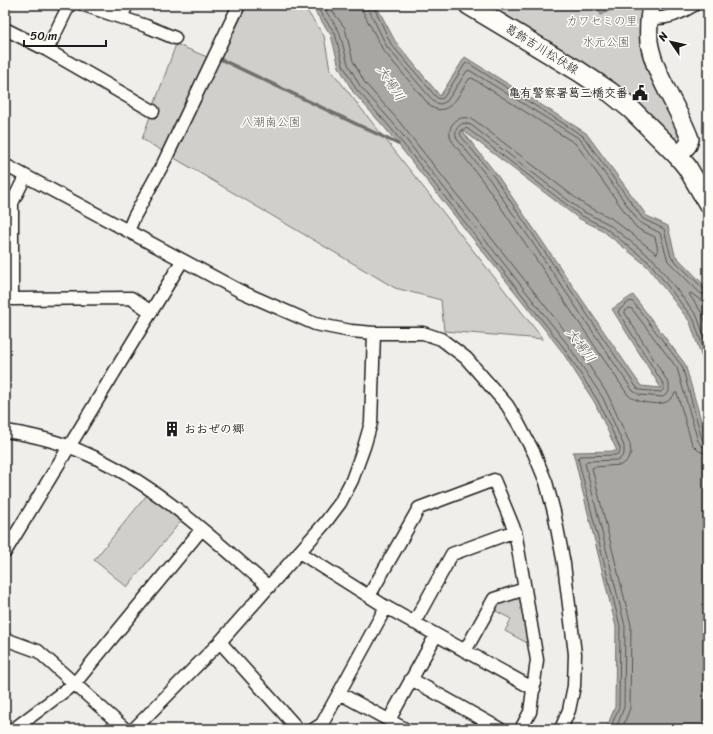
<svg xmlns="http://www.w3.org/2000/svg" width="713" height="734" font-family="Sriracha,'Klee One',sans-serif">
<rect width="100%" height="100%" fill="#f0eeea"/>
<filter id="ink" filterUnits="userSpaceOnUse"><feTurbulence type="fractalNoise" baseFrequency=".025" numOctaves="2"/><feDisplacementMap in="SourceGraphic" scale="8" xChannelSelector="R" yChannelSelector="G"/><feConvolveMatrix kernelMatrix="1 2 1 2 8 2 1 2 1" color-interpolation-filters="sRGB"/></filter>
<g filter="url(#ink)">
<!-- green -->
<path fill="#d0cfcc" stroke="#767674" d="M247,5H299L305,8L324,36L330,69L543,339L444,331L441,300L395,288L142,139L176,44L219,62Z
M475,5H643L681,133L671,142Z
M147,495L181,521L127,587L94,560Z
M517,596L523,599L531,645L505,631L511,619L492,609L495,603Z"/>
<!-- water -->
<path fill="#a8a7a3" stroke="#706f6d" d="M313,5H376L395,41L440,96L465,57L586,133L647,216L668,226L675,255L708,289V376L690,322L647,266L602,230L578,218L461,129L497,175L641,386L661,388L612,309L633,295L685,364L708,445V729H606L615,707L616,627L573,452L617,451L595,403L561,350L385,128L353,92L339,67L331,35L313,9Z
M592,5H621L601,15L599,11L593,8Z"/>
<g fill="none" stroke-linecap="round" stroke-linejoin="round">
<!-- shore -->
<path stroke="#545452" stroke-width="1" d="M317,5V8L335,33L343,65L356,89L389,126L564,348L598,401L620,448V452L616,455L580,456L578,458L620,626L619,707L610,729
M322,5L339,31L348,64L360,86L393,123L568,345L603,398L624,446V454L619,460L587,461L585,463L625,626L624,707L616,729
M328,5L345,28L353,61L365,83L397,119L573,341L608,395L630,444L631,454L627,461L621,465L594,467L592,468L631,625L630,708L622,729
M362,5L363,12L383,50L431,107C450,118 460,92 469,79L472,78L576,144L635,226L640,230L655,237L658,251L657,254L611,218L585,205L474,120C459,112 444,126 452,141L485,184L628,395C635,402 657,406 666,402C670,400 673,397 675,393H677L692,444L699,451L708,454
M368,5L369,10L387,47L435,103L441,104L447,101L467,71L469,70L580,139L639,222L660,233L668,261L700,293L708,296
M373,5L391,44L437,98L441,99L444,97L465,64L468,63L583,136L643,219L664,229L671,257L704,289L708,290
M708,302L700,300L691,293L689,294L703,315L708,328
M708,347L697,316L653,259L607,223L582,211L471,125L464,123C456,126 454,132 457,139L490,180L633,391L640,395L663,397L669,392V384L625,313V311L629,308L632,309L677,368L698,441L702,446L708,448
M708,364L694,320L650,263L604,227L580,215L468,129L465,128L462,130L460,133L461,136L494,177L637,388L640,390L661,392L664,389V385L618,312L619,310L630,301L633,302L682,366L702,439L704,442L708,443"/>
<!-- stream -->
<path stroke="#706f6d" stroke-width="3.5" d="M218,58L398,144"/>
<defs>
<path id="street" d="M84,5L146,26L175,38
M121,17L127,5
M649,18C666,20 680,14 694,5
M5,29L47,50L153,111
M47,50L69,5
M5,165L240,291L315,324L351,331L374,333H423L441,339L466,358L507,405L518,423L534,453L546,482L554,512L564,564L575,654L574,686L569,710L561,729
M25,177L12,203V299L131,298L151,312
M128,231L134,217L164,162L239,5
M5,431C33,435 61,442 87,454C155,483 213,539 269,587
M5,552L182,261
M299,552L386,607L534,689
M369,596L419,508L494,480L515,531L537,660L530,712L521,729
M414,623L452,554L515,531
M5,639L38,651L125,729
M220,642L298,729
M465,651L494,599L525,589
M411,679L500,729
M339,693L405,729
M389,720L436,635
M14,729L75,683L201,530
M134,729L220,642L325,523L340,503L352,480L364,447L371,423L374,333
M314,729L322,724L386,607"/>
<path id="secondary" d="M651,5C649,17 648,30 649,42C655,77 678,106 690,139L688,145L678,156"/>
<path id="primary" d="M469,5L580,72L610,92L631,109L678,156L687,167L708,203"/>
</defs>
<!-- street casing -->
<use href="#street" stroke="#1c1c1c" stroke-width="15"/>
<!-- secondary casing -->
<use href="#secondary" stroke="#1c1c1c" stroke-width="20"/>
<!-- primary casing -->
<use href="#primary" stroke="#1c1c1c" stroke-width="22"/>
<!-- street -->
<use href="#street" stroke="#fdfcf7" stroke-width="12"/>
<!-- secondary -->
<use href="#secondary" stroke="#fdfcf7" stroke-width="17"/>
<!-- primary -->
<use href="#primary" stroke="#fdfcf7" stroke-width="19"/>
</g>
</g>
<!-- icons -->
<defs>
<symbol id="civic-bare" viewBox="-9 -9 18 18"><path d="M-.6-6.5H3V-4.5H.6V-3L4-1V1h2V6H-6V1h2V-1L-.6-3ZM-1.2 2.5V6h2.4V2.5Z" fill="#1c1c1c" stroke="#fdfcf7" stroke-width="2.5" paint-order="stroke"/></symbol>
<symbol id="building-bare" viewBox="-9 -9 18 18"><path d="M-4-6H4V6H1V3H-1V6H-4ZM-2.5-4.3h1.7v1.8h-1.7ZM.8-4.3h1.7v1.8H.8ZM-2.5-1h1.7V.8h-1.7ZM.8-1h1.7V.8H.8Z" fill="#1c1c1c" stroke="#fdfcf7" stroke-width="2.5" paint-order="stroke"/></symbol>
</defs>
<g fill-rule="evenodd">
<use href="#civic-bare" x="629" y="82" width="22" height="22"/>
<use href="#building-bare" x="161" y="418" width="22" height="22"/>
</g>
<g text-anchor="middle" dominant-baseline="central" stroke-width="3" stroke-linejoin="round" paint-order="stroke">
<!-- park labels -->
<g font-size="12" fill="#5b5b5a" stroke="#fdfcf7">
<text x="602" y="21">カワセミの里</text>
<text x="606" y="42">水元公園</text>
<text x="271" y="122">八潮南公園</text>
</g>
<!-- street labels -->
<g font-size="12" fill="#1c1c1c" stroke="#fdfcf7">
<text transform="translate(542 49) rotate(32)">葛飾吉川松伏線</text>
</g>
<!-- poi labels -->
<g font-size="12" font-weight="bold" fill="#1c1c1c" stroke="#fdfcf7" text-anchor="end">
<text x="628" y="93">亀有警察署葛三橋交番</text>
<text x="184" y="429" text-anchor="start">おおぜの郷</text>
</g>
<!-- water labels -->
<g font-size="13" font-style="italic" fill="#5b5b59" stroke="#fdfcf7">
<text transform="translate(391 83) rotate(57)">大場川</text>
<text transform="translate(581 345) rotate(53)">大場川</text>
</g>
</g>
<!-- margin -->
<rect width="713" height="734" fill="none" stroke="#fdfcf7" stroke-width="20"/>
<rect x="10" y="10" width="693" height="714" fill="none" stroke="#1c1c1c" stroke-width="1.5" filter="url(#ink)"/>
<!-- north arrow -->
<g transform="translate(671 42) rotate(304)" stroke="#fdfcf7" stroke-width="3" paint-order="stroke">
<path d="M0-3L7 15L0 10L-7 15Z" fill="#1c1c1c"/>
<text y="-6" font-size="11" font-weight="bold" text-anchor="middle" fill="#1c1c1c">N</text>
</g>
<!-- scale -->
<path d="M24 40v6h82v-6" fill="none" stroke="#1c1c1c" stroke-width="2"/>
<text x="30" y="40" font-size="12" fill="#1c1c1c" stroke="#fdfcf7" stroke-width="3" paint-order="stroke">50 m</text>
</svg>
